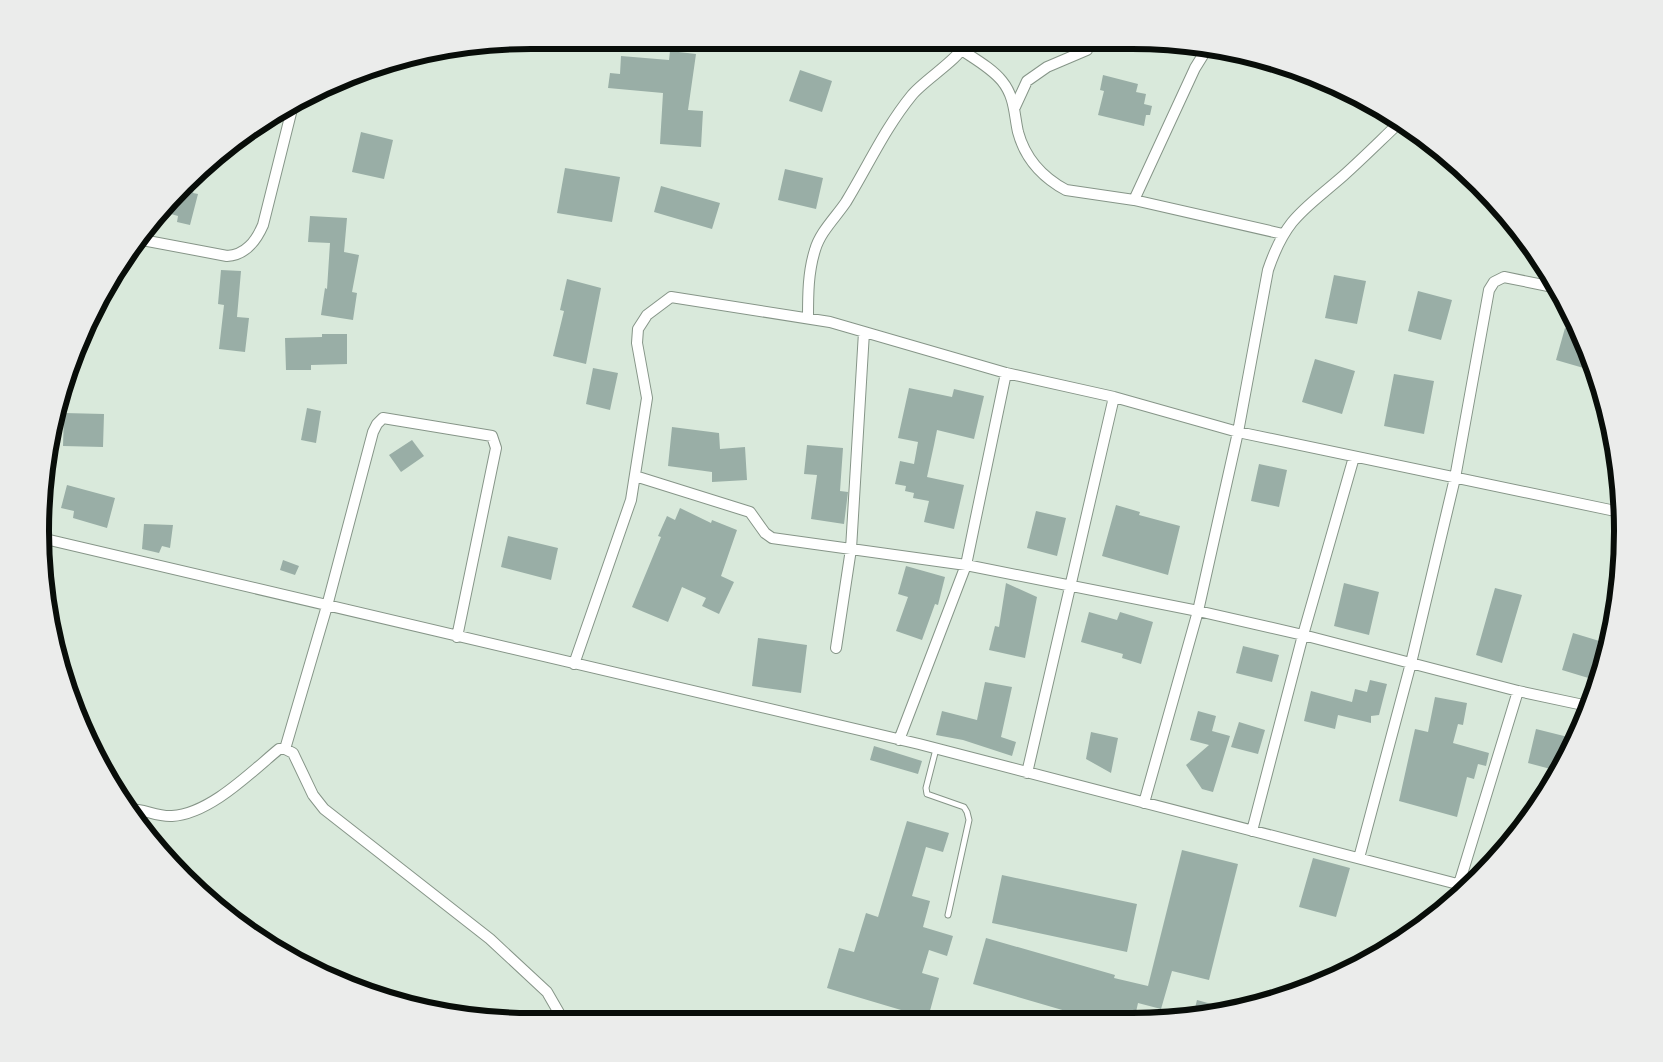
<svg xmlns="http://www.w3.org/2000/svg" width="1663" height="1062" font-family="Figtree,sans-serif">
<rect width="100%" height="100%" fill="#d9e9db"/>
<!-- building -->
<path fill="#99aea6" d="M670,51L696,54L688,110L703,111L701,147L660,144L663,93L608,88L610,73L620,74L621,56L669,60Z
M800,70L832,81L822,112L789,101Z
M1103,75L1138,84L1136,92L1146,94L1144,104L1152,106L1150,115H1146L1144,126L1098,115L1104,91L1100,90Z
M361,132L393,140L384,179L352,172Z
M565,168L620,177L612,222L557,213Z
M785,169L823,178L816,209L778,200Z
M198,172L193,193L198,194L190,225L177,222L178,216L164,212L166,204L184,184Z
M661,186L720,203L712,229L654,212Z
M310,216L347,218L344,252L359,255L352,292L357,293L353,320L321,315L325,288L327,289L330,243L308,242Z
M221,270L241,271L237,317L249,318L245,352L219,349L224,305L218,304Z
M1334,275L1366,281L1357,324L1325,318Z
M567,279L601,288L586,364L553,356L564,311L560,310Z
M1418,291L1452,300L1441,340L1408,331Z
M1565,328L1578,332L1590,358L1587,369L1556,360Z
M322,334H347V364L311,365V370H286L285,338L322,337Z
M1315,359L1355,371L1342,414L1302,402Z
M593,368L618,373L610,410L586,404Z
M1394,374L1434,381L1424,434L1384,426Z
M909,388L952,397L954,389L984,396L974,439L937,430L934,445L927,477L964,485L954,529L924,522L929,501L913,498L914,493L905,491L906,486L895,484L900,461L914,464L918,442L898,438Z
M307,408L321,411L316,443L301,440Z
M64,413L104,414L103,447L63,446Z
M672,427L719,433L720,449L745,447L747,480L712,482V472L668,466Z
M412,440L424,456L401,472L389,455Z
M807,445L843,448L840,491L848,492L844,524L811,519L817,475L804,474Z
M1259,464L1287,470L1279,507L1251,501Z
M67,485L115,498L107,528L73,518L74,511L61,508Z
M1116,505L1140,512L1139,515L1180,526L1168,575L1102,556Z
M680,508L711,523L712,520L737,530L721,576L734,582L719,614L702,606L706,598L682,587L668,622L632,607L661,537L658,536L667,516L675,520Z
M1036,511L1066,518L1057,556L1027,548Z
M144,524L173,525L170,548L162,546L159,553L142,549Z
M508,536L558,548L551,580L501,567Z
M283,560L299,566L295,575L280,570Z
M906,566L945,577L938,605L935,604L922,640L896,631L908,597L898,594Z
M1006,583L1037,597L1025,658L989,650L995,626L999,627Z
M1344,583L1379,592L1369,635L1334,626Z
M1495,588L1522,595L1502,663L1476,655Z
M1089,612L1117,620L1120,612L1153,622L1141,664L1122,658L1123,654L1081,642Z
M1573,633L1606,643L1595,680L1562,670Z
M758,638L807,645L801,693L752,686Z
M1243,646L1279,655L1272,682L1236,673Z
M1370,680L1387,684L1379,715L1371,716V723L1338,715L1335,729L1304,721L1311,691L1352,702L1355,689L1367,692Z
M985,682L1012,687L1001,737L1016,742L1012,756L963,740L936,735L942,711L977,720Z
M1435,697L1467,703L1463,725L1458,724L1453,743L1489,753L1486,766L1478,764L1474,779L1467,777L1457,817L1399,801L1415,729L1428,732Z
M1198,711L1216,716L1212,731L1230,736L1213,792L1202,789L1186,765L1209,745L1190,740Z
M1239,722L1265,730L1258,754L1231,747Z
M1536,729L1576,739L1558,771L1528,763Z
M1091,732L1118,738L1111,773L1086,759Z
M874,746L922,761L918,774L870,760Z
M907,821L949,833L943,852L926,847L912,896L930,901L923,927L953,936L947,956L929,950L922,973L939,978L928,1018L827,988L839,948L854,952L866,913L878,917Z
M1182,850L1238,864L1209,980L1172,971L1161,1009L1138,1003L1134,1021H1100L973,984L986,938L1115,975L1114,978L1148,986Z
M1313,858L1350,868L1336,917L1299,907Z
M1002,875L1137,904L1127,952L992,923Z
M1197,1000L1233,1010L1193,1016Z"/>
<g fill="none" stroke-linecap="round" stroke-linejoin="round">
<defs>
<path id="lane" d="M936,749L926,788L927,794L964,807L967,812L969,820L948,915"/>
<path id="street" d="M953,44C969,56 990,66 1002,81C1015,97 1014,114 1018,132C1025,158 1042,177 1066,190L1134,200L1283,234
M1015,107L1027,81L1047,67L1087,50V44
M1134,200L1195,68L1208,47
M137,239L227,256C246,255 256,241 263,225L293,105
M808,318C808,295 808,272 815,250C820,232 836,217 846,202C868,166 885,128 912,95C923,81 960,58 964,45
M68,369L73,363L76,351
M635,476L750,512L765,533L772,538L966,565L1198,611L1303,635L1518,691L1588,706
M41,538L919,744L1465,886
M836,648L851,549L864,332
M574,664L631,500L647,398L637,343L638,329L647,315L671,297L830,322L1006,373L1114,397L1238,432L1620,512
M899,740L966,565L1006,373
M285,749L327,606L373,432L377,424L383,418L492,436L496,448L457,637
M1027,773L1114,397
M1144,803L1198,611L1238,432L1268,270C1286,217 1304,210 1343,176C1362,159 1380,141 1399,123
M127,809C143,808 156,817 172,816C210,814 251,772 279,749H285L293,753L313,795L324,809L490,939L547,992L562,1018
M1252,831L1303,635L1354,457
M1359,858L1411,663L1455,478L1489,290L1494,282L1504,277L1558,288
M1459,884L1518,691"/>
</defs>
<!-- lane casing -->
<use href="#lane" stroke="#869588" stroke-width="7"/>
<!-- street casing -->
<use href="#street" stroke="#869588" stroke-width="12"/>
<!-- lane -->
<use href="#lane" stroke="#fff" stroke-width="5"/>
<!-- street -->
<use href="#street" stroke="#fff" stroke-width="10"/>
</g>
<!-- crop -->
<path d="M0 0H1663V1062H0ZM531 49H1132A482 482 0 0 1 1614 531V531A482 482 0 0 1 1132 1013H531A482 482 0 0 1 49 531V531A482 482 0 0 1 531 49Z" fill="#ebeceb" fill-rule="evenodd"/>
<path fill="none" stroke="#080d09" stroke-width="6" d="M531 49H1132A482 482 0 0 1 1614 531V531A482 482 0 0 1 1132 1013H531A482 482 0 0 1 49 531V531A482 482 0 0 1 531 49Z"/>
</svg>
